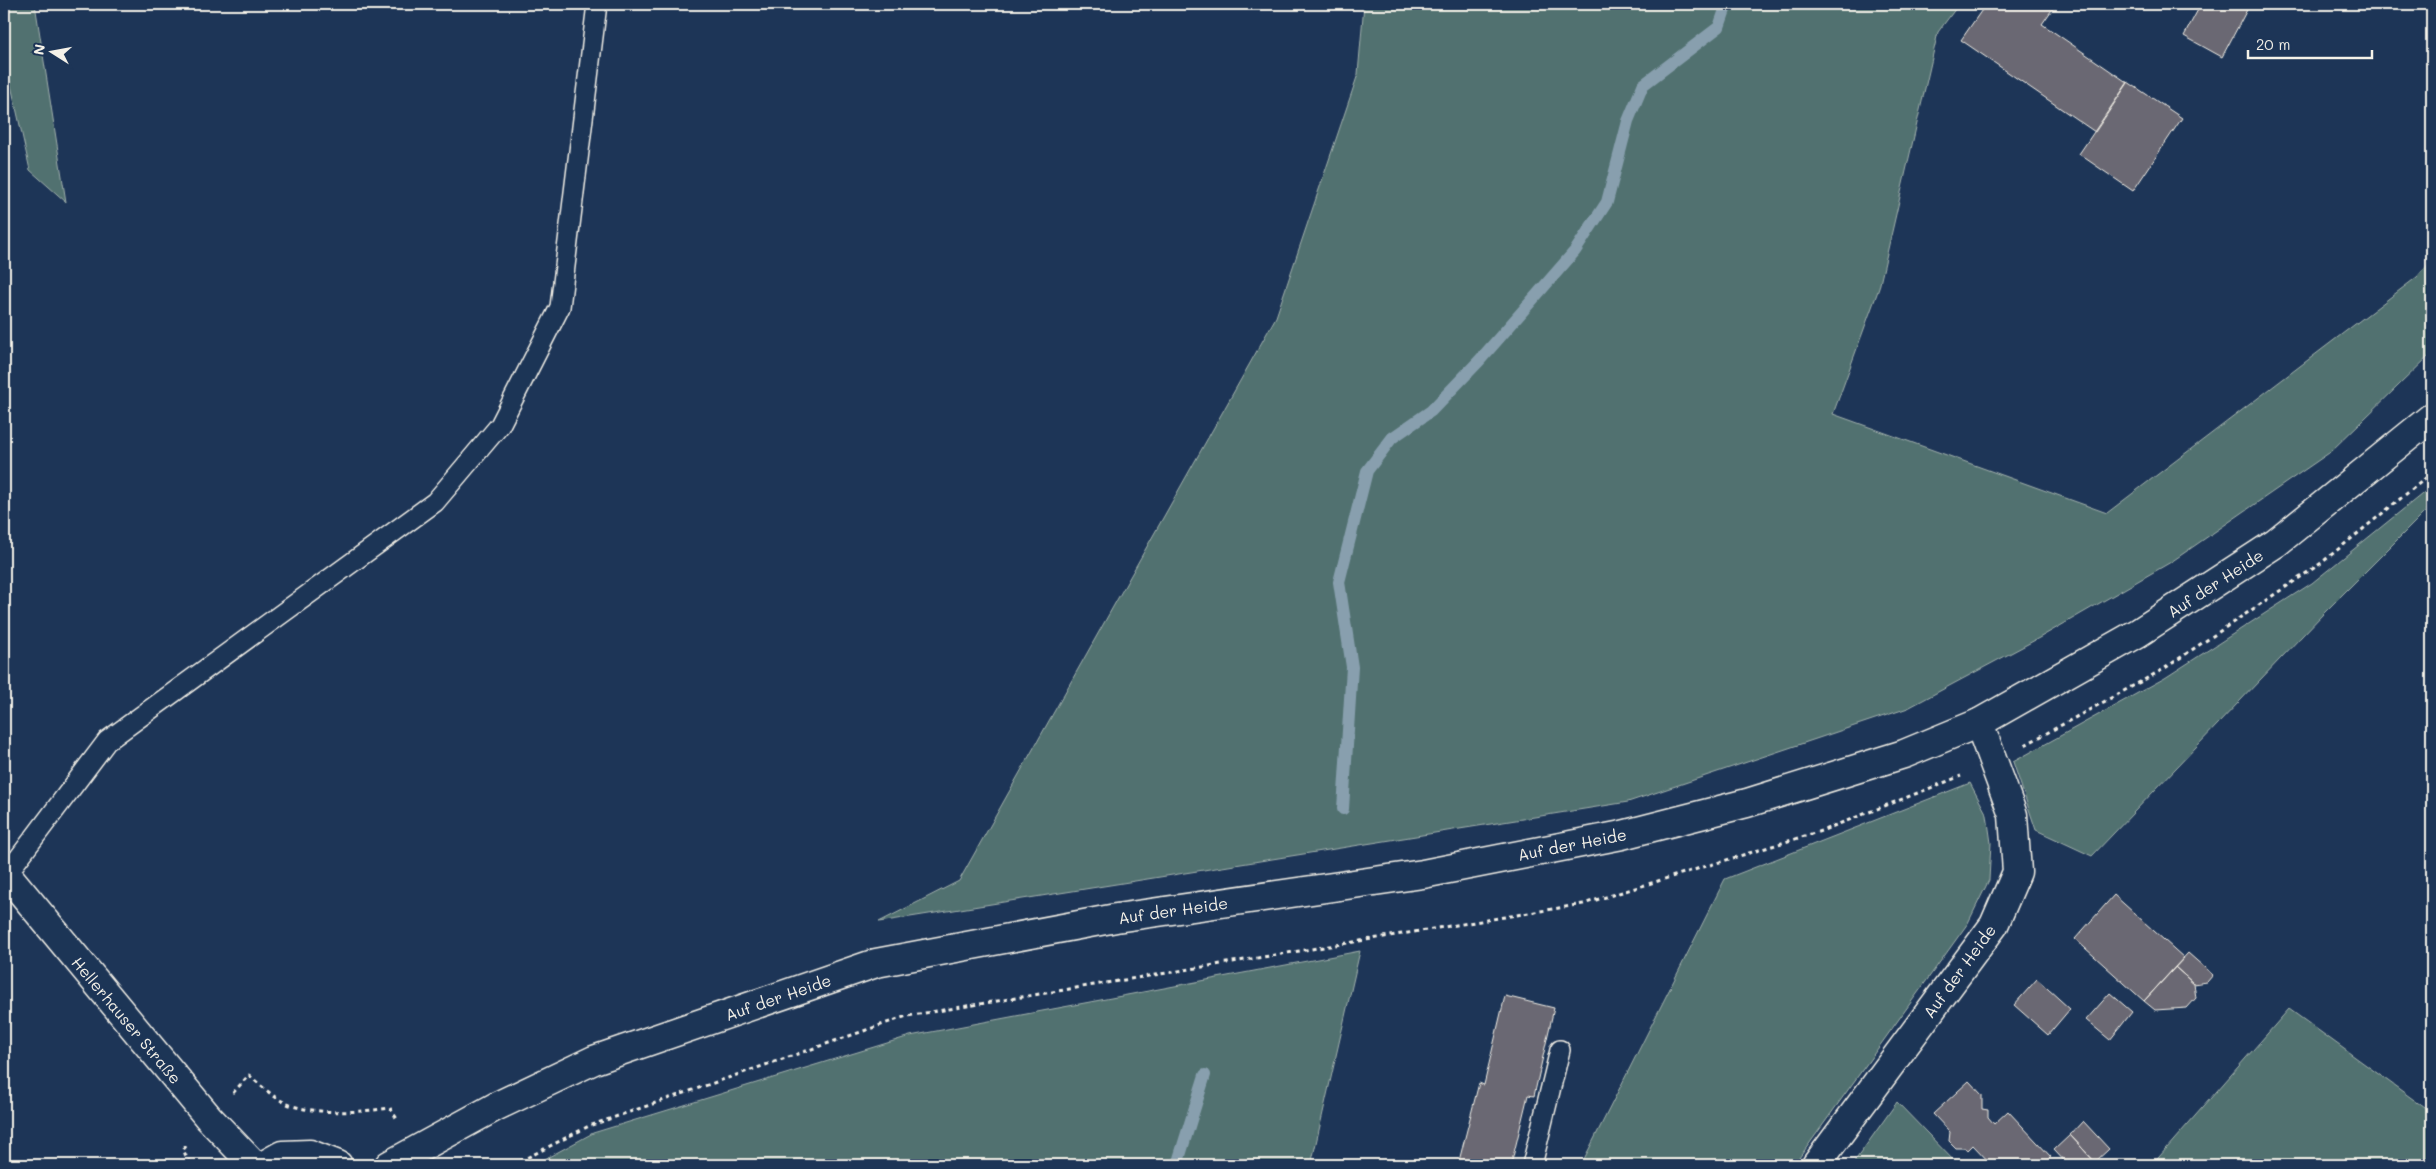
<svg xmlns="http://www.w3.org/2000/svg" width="2436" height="1169" font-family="Mali,sans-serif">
<rect width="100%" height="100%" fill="#1d3557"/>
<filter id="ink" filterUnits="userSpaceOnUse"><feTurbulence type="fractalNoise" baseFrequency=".02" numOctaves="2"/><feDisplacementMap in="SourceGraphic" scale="10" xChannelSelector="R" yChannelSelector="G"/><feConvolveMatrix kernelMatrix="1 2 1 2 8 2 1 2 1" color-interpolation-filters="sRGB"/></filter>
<g filter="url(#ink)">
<!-- green -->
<path fill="#517170" stroke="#a2b1ac" d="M4,4H35L66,202L30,170L4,54Z
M1364,4H1959L1938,32L1879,288L1833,414L2107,513L2417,277L2432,260V353L2329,453L2171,562L2039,638L1908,708L1628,802L879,922L959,881L1276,317L1358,74Z
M2432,486V505L2323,614L2092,856L2036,830L2013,762L2165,678L2312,583Z
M1970,783L1987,815L1991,843L1989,880L1968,923L1794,1165H1581L1725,879Z
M1360,951L1311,1165H534L593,1133L910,1036Z
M2289,1009L2432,1113V1165H2152Z
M1897,1102L1958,1165H1852Z"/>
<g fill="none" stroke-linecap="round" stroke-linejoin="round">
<!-- stream -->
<path stroke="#889fae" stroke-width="12" d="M1343,809L1352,667L1339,582L1367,471L1392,438L1431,411L1479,361L1575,251L1607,202L1628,121L1643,85L1719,27L1727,4
M1177,1165L1205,1075"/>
</g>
<!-- building -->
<path fill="#6a6873" stroke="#f4f1e8" d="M1986,4H2056L2042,24L2128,83L2095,132L1961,40Z
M2201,4H2250L2222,57L2184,36Z
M2128,82L2182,118L2133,191L2079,154Z
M2114,895L2184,958L2144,1001L2075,939Z
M2188,953L2213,975L2207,982L2194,984L2175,967Z
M2175,967L2194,984L2196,998L2187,1008L2155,1010L2144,1001Z
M2037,979L2070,1009L2048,1035L2014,1005Z
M2110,993L2132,1012L2110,1040L2086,1020Z
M1505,996L1554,1008L1534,1096L1528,1095L1511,1165H1477L1459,1161L1479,1083L1484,1085Z
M1969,1081L1982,1095V1109L1988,1110V1117L1994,1124L2008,1111L2051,1157L2042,1165H1992L1973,1145L1967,1151L1965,1148H1956L1949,1141L1950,1132L1933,1114Z
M2083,1121L2109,1149L2095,1162L2070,1135Z
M2070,1135L2095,1162L2091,1165H2068L2054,1150Z"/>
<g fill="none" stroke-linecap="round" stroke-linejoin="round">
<defs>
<path id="service" d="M6,875L107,741L435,502L500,425L560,307L597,4
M1532,1165L1560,1050"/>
<path id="minor" d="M1816,1165L1994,925L2017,872L2013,815L1979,723"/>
<path id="tertiary" d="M4,871L209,1118L254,1165
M264,1165L282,1155L310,1154L338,1165
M389,1165L497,1106L594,1060L876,963L1116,918L1423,874L1622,835L1747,803L1904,754L1979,723L2138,633L2276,543L2432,417"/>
</defs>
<!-- service casing -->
<use href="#service" stroke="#f4f1e8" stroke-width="22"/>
<!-- minor casing -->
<use href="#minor" stroke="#f4f1e8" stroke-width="31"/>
<!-- tertiary casing -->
<use href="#tertiary" stroke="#f4f1e8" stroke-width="31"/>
<!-- path -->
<path stroke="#f4f1e8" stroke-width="3" stroke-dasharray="4 4" stroke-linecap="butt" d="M2025,745L2162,670L2320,564L2432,473
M233,1093L249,1075C261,1086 275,1099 290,1105C318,1115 361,1112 390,1108L397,1119
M186,1146L183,1150L191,1165
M513,1165L589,1126L907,1016L1583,904L1821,831L1961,776"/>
<!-- service -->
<use href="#service" stroke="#1d3557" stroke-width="19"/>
<!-- minor -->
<use href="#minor" stroke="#1d3557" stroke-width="28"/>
<!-- tertiary -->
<use href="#tertiary" stroke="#1d3557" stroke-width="28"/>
</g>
</g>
<g text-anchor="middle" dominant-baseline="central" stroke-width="4.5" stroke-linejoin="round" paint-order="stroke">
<!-- street labels -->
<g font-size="16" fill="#f4f1e8" stroke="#1d3557">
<text transform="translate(2215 583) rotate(-33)">Auf der Heide</text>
<text transform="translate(1572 844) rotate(-11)">Auf der Heide</text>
<text transform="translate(1173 910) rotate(-8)">Auf der Heide</text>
<text transform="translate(1959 971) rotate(-54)">Auf der Heide</text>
<text transform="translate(778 997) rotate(-19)">Auf der Heide</text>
<text transform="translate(127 1020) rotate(50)">Hellerhauser Straße</text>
</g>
</g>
<!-- margin -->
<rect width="2436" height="1169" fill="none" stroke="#1d3557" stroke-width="20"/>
<rect x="10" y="10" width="2416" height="1149" fill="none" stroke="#f4f1e8" stroke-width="2" filter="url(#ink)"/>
<!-- north arrow -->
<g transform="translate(52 52) rotate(281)" stroke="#1d3557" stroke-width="4" paint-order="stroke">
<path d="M0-4L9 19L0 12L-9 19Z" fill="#f4f1e8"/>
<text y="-8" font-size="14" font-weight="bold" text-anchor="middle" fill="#f4f1e8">N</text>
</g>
<!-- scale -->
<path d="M2248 50v8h124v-8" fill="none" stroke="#f4f1e8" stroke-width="2.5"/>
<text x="2256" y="50" font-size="15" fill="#f4f1e8" stroke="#1d3557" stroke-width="4" paint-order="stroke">20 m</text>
</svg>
